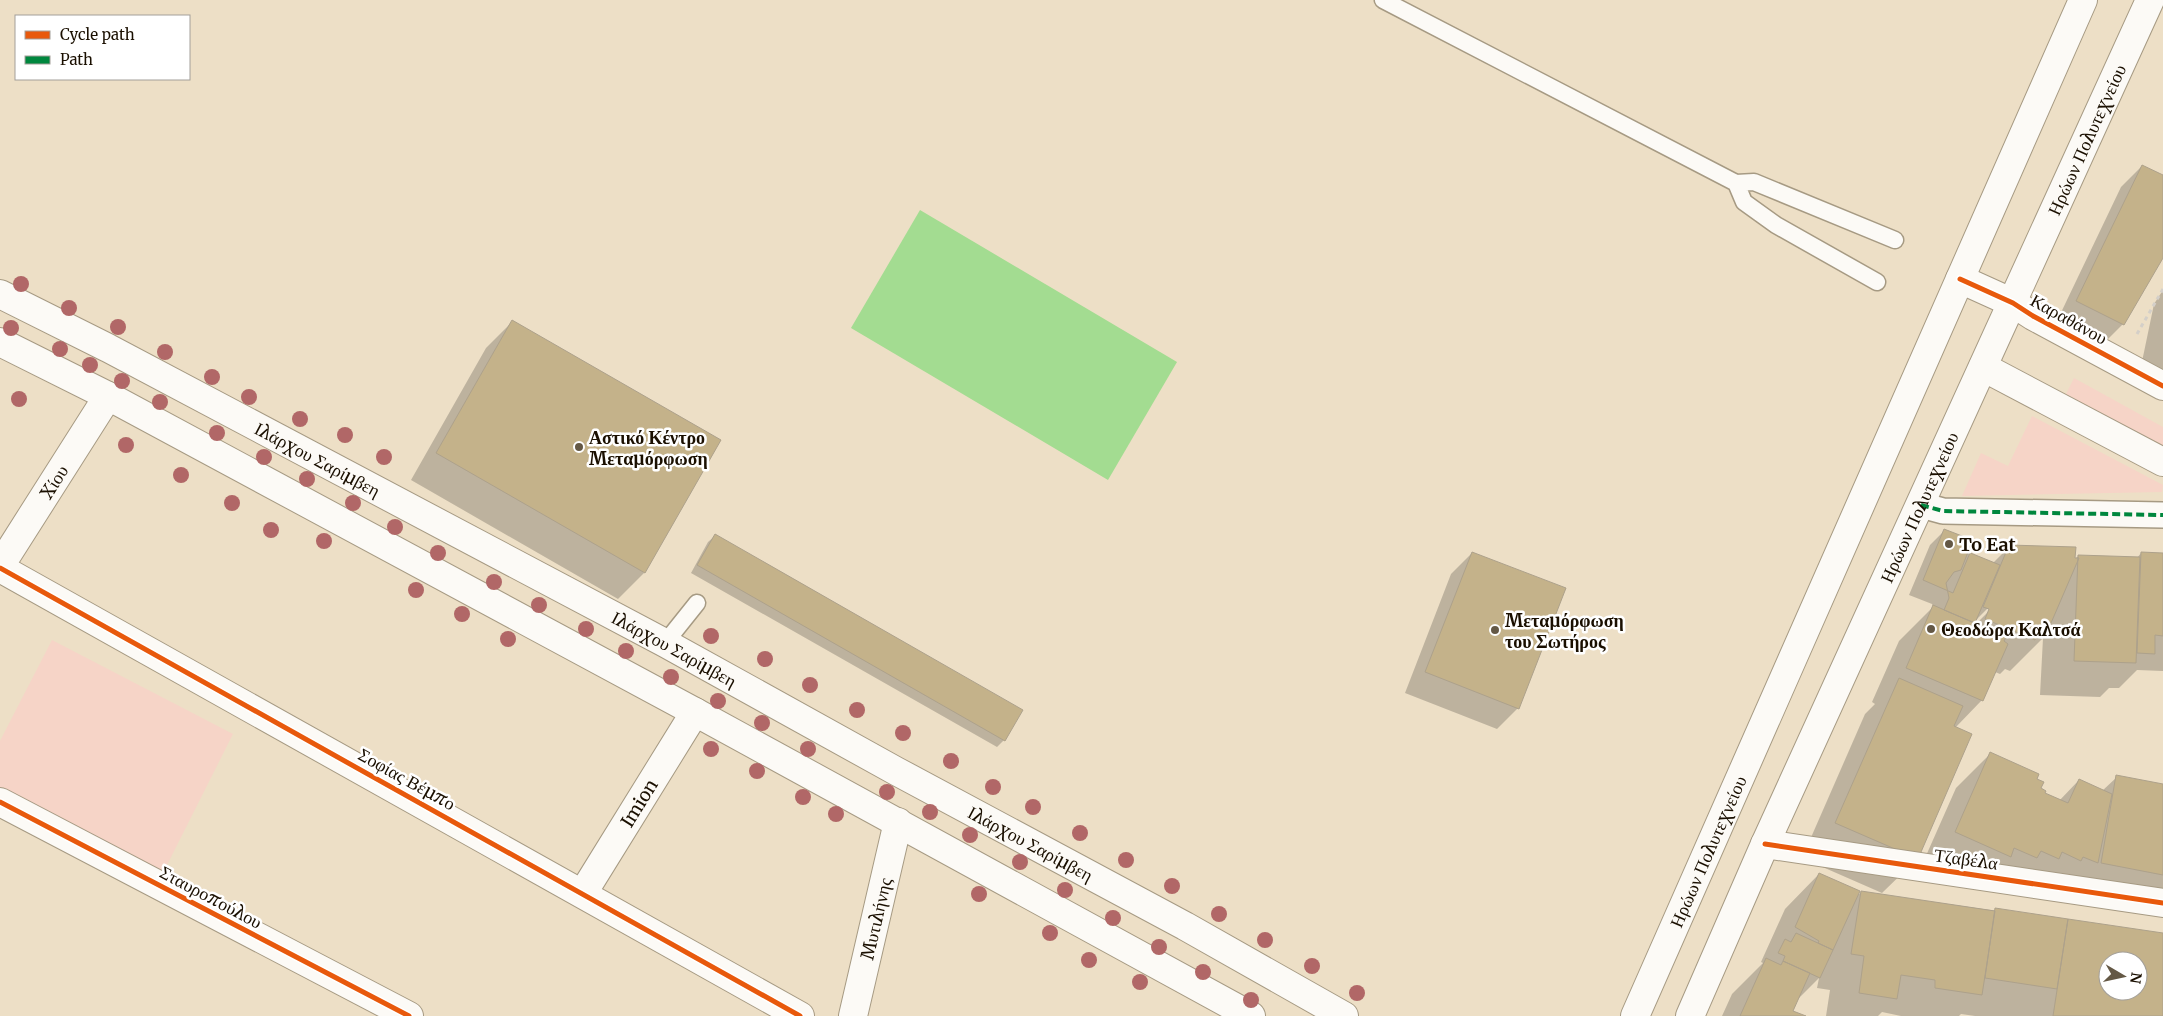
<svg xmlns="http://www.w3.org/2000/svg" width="2163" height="1016" font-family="Merriweather,serif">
<rect width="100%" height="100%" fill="#eddfc6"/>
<!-- green -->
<path fill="#f6d4c7" d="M2074,378L2163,427V454L2063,400Z
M2032,416L2163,485L2162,492L1962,496L1981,453L2008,466Z
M52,640L233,734L163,873L0,787V741Z"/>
<!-- water -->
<path fill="#a3dc91" d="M920,210L1177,362L1108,480L851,328Z"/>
<!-- shadow -->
<path fill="#0003" fill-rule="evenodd" d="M2142,166L2163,176V256L2123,324L2102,345L2056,323L2121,187Z
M2163,290V383L2139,376L2154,304Z
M512,322L644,573L618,599L411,480L486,348Z
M1945,530L1969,553L1993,563L2010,546L2074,559L2079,556L2137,558L2141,553L2163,554V671L2137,670L2119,688H2109L2100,697L2040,695L2043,638L2010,671L2005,669L2000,674L1995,672L1982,700L1955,728L1917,859L1882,893L1802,858L1865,714L1875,704L1872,702L1899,641L1933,607L1932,604L1909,595L1930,545ZM1992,604L1994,606L1971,629L1969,627Z
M716,535L1004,740L997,747L691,573L708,542Z
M1472,553L1518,708L1497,729L1405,693L1451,574Z
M1990,754L2035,780L2044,794L2059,801L2079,780L2102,791L2117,777L2163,785V915L1982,884L1975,890L1921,867L1956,788Z
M1819,874L1856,897L1861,892L2163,934V1016H1975L1961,1014L1959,1016H1901L1882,1012L1878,1016H1826L1830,990L1817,988L1819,978L1797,1000L1792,1011L1803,1016H1722L1732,994L1763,963L1761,962L1785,909ZM2108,961H2138V991H2108Z"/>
<!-- building -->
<path fill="#c4b28a" stroke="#ada18b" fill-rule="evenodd" d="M2142,165L2163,175V258L2124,325L2076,301Z
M512,320L721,440L645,573L436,453Z
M1944,529L1975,541L1953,593L1923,580Z
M715,534L1023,710L1005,741L697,565Z
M2009,545L2076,547L2075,558H2079L2045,637L2038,634L2035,640L1985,619L1989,609L1983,607Z
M1472,552L1566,588L1519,709L1425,672Z
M1968,552L2000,565L1975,623L1944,610L1949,598L1946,583L1954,572L1961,570Z
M2141,552L2163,553V636L2155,635V654L2137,653Z
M2078,555L2140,557L2136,663L2074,661Z
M1933,605L2006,637L2004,641L2008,644L1983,701L1906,668Z
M1899,678L1963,706L1954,726L1972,734L1918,859L1835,823Z
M1990,752L2039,774L2037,779L2044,782L2041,788L2046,791L2045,793L2068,803L2079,779L2112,794L2098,863L2083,857L2081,861L2062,852L2059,859L2041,851L2037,858L2014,848L2011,857L1955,832Z
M2116,775L2163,784V875L2101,863Z
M1819,873L1860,891L1833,950L1818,943L1819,941L1795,927Z
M1861,891L1995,911L1982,995L1935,988V980L1901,975L1897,999L1859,993L1864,956L1851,954Z
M1995,908L2068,919L2057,989L1985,978Z
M2068,919L2163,933V1016H2053ZM2108,961H2138V991H2108Z
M1796,933L1833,950L1820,978L1783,961L1785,956L1778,953L1785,939L1791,942Z
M1766,958L1781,965L1783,961L1810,973L1793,1011L1806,1016H1740Z"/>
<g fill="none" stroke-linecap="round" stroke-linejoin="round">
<defs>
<path id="service" d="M1383,0L1736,183L1754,182L1895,240
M1736,183L1744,202L1776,225L1877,282
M665,643L697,603"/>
<path id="pedestrian" d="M1921,505L1943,511L2163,515"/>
<g id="minor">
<path id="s1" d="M0,566L108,396"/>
<path d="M0,568L800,1016"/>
<path d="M0,802L409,1016"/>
<path id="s2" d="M583,893L695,712"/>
<path id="s3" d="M853,1016L898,822"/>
</g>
<path id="tertiary" d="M1960,279L2013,303L2033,316L2163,386
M1983,367L2163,462
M1765,844L2163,903"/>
<g id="secondary">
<path id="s4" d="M0,294L108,348L665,643L896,771L1185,926L1344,1016"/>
<path d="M0,342L108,396L695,712L1251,1016"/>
</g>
<g id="primary">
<path id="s5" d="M1635,1016L2083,0"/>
<path id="s6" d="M1690,1016L1765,844L2150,0"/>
</g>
</defs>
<!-- service casing -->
<use href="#service" stroke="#a69a83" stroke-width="19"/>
<!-- pedestrian casing -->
<use href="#pedestrian" stroke="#a69a83" stroke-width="28"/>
<!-- minor casing -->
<use href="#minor" stroke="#a69a83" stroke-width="30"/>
<!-- tertiary casing -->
<use href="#tertiary" stroke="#a69a83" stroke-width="30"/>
<!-- secondary casing -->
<use href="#secondary" stroke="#a69a83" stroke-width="30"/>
<!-- primary casing -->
<use href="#primary" stroke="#a69a83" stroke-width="30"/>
<!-- path -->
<path stroke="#d4cfc8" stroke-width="3" stroke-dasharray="4 4" stroke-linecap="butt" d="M2137,334L2163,289"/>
<!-- service -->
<use href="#service" stroke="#fcfaf6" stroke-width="16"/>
<!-- pedestrian -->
<use href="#pedestrian" stroke="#fcfaf6" stroke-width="25"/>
<!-- minor -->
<use href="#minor" stroke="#fcfaf6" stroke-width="28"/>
<!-- tertiary -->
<use href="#tertiary" stroke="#fcfaf6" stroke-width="28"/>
<!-- secondary -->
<use href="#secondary" stroke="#fcfaf6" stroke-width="28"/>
<!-- primary -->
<use href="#primary" stroke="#fcfaf6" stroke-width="28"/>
<!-- quiet -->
<path stroke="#00873e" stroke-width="4" stroke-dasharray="8 4" stroke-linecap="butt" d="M1921,505L1943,511L2163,515"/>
<defs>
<path id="cycleway" d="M1960,279L2013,303L2033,316L2163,386
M0,568L800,1016
M0,802L409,1016
M1765,844L2163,903"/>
</defs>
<!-- cycleway casing -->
<use href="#cycleway" stroke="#fff" stroke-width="8"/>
<!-- cycleway -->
<use href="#cycleway" stroke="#e8590c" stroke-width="5"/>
</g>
<!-- trees -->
<g fill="#b16767">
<circle cx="21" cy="284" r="8"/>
<circle cx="69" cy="308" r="8"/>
<circle cx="118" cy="327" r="8"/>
<circle cx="11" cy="328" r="8"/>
<circle cx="60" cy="349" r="8"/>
<circle cx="165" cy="352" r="8"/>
<circle cx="90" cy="365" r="8"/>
<circle cx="212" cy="377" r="8"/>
<circle cx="122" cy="381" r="8"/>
<circle cx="249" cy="397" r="8"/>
<circle cx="19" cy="399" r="8"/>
<circle cx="160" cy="402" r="8"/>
<circle cx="300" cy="419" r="8"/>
<circle cx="217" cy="433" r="8"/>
<circle cx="345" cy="435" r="8"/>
<circle cx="126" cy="445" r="8"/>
<circle cx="264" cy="457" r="8"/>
<circle cx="384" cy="457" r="8"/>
<circle cx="181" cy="475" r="8"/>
<circle cx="307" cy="479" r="8"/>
<circle cx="232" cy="503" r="8"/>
<circle cx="353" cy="503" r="8"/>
<circle cx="395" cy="527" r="8"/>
<circle cx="271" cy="530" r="8"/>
<circle cx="324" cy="541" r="8"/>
<circle cx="438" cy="553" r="8"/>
<circle cx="494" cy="582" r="8"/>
<circle cx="416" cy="590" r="8"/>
<circle cx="539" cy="605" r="8"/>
<circle cx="462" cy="614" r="8"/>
<circle cx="586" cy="629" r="8"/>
<circle cx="711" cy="636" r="8"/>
<circle cx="508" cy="639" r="8"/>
<circle cx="626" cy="651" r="8"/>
<circle cx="765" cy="659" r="8"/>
<circle cx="671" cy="677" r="8"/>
<circle cx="810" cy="685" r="8"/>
<circle cx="718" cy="701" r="8"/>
<circle cx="857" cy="710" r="8"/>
<circle cx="762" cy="723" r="8"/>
<circle cx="903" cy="733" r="8"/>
<circle cx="711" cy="749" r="8"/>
<circle cx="808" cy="749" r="8"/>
<circle cx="951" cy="761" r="8"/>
<circle cx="757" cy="771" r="8"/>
<circle cx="993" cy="787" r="8"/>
<circle cx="887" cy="792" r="8"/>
<circle cx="803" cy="797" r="8"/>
<circle cx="1033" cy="807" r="8"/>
<circle cx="930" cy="812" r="8"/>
<circle cx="836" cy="814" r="8"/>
<circle cx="1080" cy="833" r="8"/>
<circle cx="970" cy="835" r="8"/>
<circle cx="1126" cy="860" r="8"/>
<circle cx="1020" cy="862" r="8"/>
<circle cx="1172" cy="886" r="8"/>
<circle cx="1065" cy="890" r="8"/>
<circle cx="979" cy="894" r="8"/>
<circle cx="1219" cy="914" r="8"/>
<circle cx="1113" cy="918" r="8"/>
<circle cx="1050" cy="933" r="8"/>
<circle cx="1265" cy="940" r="8"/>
<circle cx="1159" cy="947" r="8"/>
<circle cx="1089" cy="960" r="8"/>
<circle cx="1312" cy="966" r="8"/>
<circle cx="1203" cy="972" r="8"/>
<circle cx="1140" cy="982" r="8"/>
<circle cx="1357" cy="993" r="8"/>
<circle cx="1251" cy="1000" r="8"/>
</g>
<!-- markers -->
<g fill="#645845" stroke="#fff" stroke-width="2">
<circle cx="579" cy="447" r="5"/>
<circle cx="1949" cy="544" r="5"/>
<circle cx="1931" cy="629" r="5"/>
<circle cx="1495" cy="630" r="5"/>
</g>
<g text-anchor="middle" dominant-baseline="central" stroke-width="5" stroke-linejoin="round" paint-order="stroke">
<!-- street labels -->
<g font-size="18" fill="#1a0f00" stroke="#fff">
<text stroke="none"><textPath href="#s6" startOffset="962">Ηρώων Πολυτεχνείου</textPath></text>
<text transform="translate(2069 319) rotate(29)">Καραθάνου</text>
<text stroke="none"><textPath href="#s4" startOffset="358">Ιλάρχου Σαρίμβεη</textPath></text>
<text stroke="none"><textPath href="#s1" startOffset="100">Χίου</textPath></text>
<text stroke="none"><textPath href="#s6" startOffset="558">Ηρώων Πολυτεχνείου</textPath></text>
<text stroke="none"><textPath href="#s4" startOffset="762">Ιλάρχου Σαρίμβεη</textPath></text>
<text transform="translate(407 779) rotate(29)">Σοφίας Βέμπο</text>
<text stroke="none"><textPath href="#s2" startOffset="106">Imion</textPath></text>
<text stroke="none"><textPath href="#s4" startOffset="1168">Ιλάρχου Σαρίμβεη</textPath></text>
<text stroke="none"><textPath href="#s5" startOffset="180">Ηρώων Πολυτεχνείου</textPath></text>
<text transform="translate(1966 859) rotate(8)">Τζαβέλα</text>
<text transform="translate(211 897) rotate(28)">Σταυροπούλου</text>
<text stroke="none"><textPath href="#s3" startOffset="100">Μυτιλήνης</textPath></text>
</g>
<!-- poi labels -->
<g font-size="18" font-weight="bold" fill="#1a0f00" stroke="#fff" text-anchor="start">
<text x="589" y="437">Αστικό Κέντρο<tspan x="589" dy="21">Μεταμόρφωση</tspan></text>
<text x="1959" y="544">To Eat</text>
<text x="1505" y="620">Μεταμόρφωση<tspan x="1505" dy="21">του Σωτήρος</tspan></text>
<text x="1941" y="629">Θεοδώρα Καλτσά</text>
</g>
</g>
<!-- legend -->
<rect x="15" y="15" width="175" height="65" fill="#ffffff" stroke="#a39f99"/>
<rect x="25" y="31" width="25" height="8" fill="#e8590c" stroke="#a39f99"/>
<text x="60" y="40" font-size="15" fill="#1a0f00">Cycle path</text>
<rect x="25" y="56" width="25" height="8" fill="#00873e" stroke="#a39f99"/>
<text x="60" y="65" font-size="15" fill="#1a0f00">Path</text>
<!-- north arrow -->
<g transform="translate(2123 976) rotate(99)"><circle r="24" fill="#ffffff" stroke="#a39f99"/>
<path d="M0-4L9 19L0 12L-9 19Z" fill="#645845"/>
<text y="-8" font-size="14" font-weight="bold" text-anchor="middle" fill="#1a0f00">N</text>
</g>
</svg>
